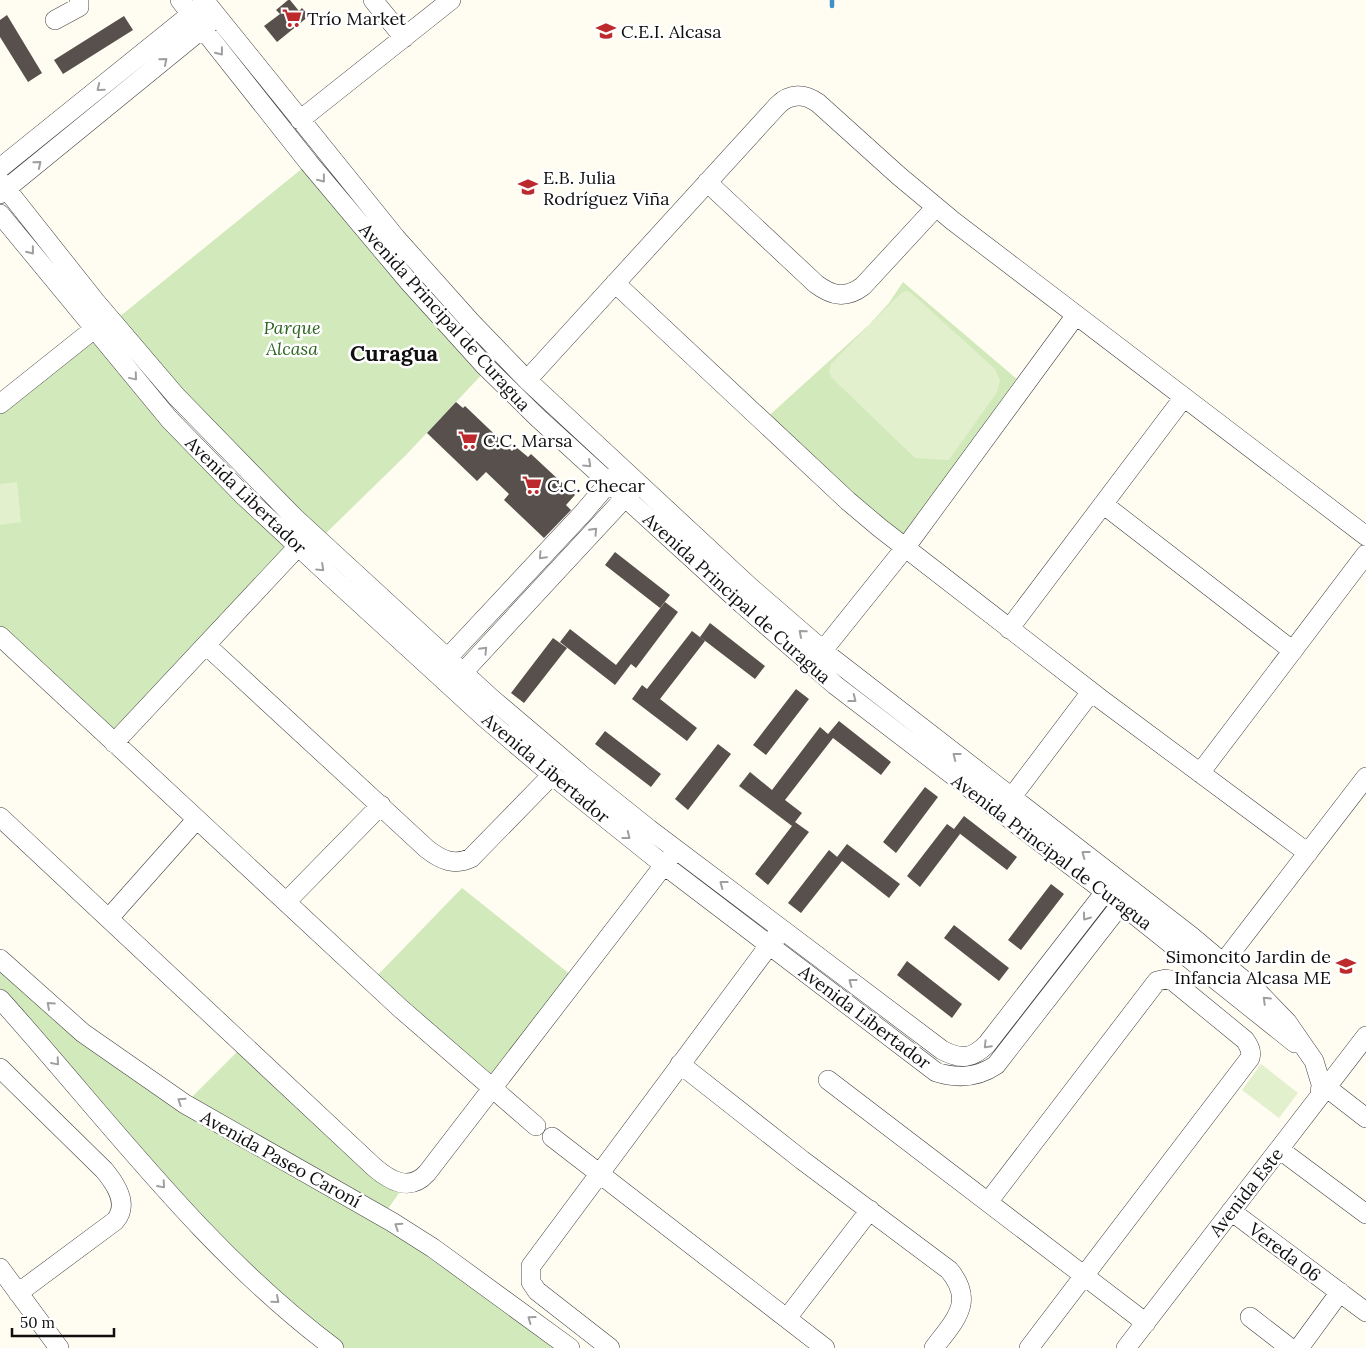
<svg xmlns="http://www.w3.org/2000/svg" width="1366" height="1348" font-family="Lora,serif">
<rect width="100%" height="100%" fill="#fffcf1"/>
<!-- green -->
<path fill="#d2e9bb" d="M309,163L488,368L406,455L319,540L113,322Z
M903,282L1024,385L905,548L763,421L869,325L889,303Z
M94,329L298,546L114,743L0,636V404Z
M462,888L576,979L492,1089L371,982Z
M0,959L185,1104L244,1045L406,1183L383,1216L570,1348H334L294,1316L0,999Z"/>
<!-- pitch -->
<path fill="#e3f0cd" d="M906,291L910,292L995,369L1000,381L997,392L949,460L915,458L831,377L829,371L831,364L896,298L903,292Z
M17,482L21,522L0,525V484Z
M1261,1064L1298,1093L1279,1118L1242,1090Z"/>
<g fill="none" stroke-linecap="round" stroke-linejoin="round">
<!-- stream -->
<path stroke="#4091ca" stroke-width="4.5" d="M832,6V0"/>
</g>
<!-- building -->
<path fill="#57504c" d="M288,0H290L299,11L302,8L309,16L277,42L264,26L280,14L276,10Z
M7,15L42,73L28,82L0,37V20Z
M124,16L133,30L63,74L54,60Z
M456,402L463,408L465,406L512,451L516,447L528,457L531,454L575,495L566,505L571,510L544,538L504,500L509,494L486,472L477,481L427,433Z
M615,552L670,595L660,608L605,565Z
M665,602L678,612L636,668L631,664L615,685L560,642L570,629L616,665Z
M710,623L765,666L755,679L700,637Z
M692,631L705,641L660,699L697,728L687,741L632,699L642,685L647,689Z
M553,638L567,648L524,703L511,693Z
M796,689L809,699L766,755L753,745Z
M839,721L891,762L881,775L833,738L785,800L802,813L792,826L739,786L750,772L772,790L820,727L828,734Z
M605,731L661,774L651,787L595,744Z
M718,744L731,754L688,810L675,799Z
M925,787L938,797L896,853L883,842Z
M964,816L1017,857L1007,870L959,833L960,834L920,887L907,876L947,824L954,829Z
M795,822L809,832L768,885L755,874Z
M847,844L900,884L889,898L837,857Z
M829,850L842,861L801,913L788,903Z
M1051,884L1064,894L1021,950L1008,940Z
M954,925L1009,968L999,981L944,938Z
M907,961L962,1004L952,1018L897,975Z"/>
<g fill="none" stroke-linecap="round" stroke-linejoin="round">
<defs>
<path id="minor" d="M180,0L309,163L409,282L484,365L537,417L742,604L835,685L1121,904L1295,1043
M204,0L396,238L471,322L527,380L750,587L832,658L1191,936L1260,994L1287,1022L1314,1061L1321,1084L1320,1095
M373,0L404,38
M55,20L79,7V0
M300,120L451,0
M0,168L201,6
M0,181L95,301L176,396L294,517L491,698L584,777L649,829L942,1050C961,1060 972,1059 987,1044L1112,883
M707,182L816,284C832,296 846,299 863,286L936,207
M0,194L212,21
M0,214L169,419L244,496L330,576L485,718L558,780L664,865L936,1072C958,1079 977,1078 996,1065L1132,890
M615,283L848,501L880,528L1102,700L1308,853
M527,380L778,105C790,93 804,93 818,103L899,176L953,221L1366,536
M0,404L94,329
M1103,504L1293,651
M1009,629L1184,397
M0,636L400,1008L536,1126
M206,645L427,849C441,860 454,866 471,858L552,775
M816,659L905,548L1076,315
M440,666L583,513L617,473
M455,681L633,489
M114,743L306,538
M1200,773L1366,554
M1011,798L1091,692
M0,817L374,1167C390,1181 410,1192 427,1173L671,856
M286,902L381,805
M109,918L196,820
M0,959L83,1033L185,1104L392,1222L433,1248L570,1348
M1223,963L1366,777
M0,999C107,1118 205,1252 334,1348
M680,1064L802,1160L949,1270C976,1302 954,1321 934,1348
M0,1068L104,1170C115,1183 130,1204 115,1221L18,1293
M828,1080L1146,1323
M1326,1087L1366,1118
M552,1137L825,1348
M1279,1149L1366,1214
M988,1202L1157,981L1166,979L1173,981L1245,1040C1249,1046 1252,1051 1250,1058L1029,1348
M1231,1211L1366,1312
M0,1268L59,1348
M1250,1317L1290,1348
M787,1318L870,1210
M610,1348L537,1291L531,1282V1266L776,936
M1126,1348L1366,1036
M1299,1348L1340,1292"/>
</defs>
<!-- minor casing -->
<use href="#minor" stroke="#424242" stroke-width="20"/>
<!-- minor -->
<use href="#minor" stroke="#fff" stroke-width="19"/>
</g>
<!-- one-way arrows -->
<defs><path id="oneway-chevron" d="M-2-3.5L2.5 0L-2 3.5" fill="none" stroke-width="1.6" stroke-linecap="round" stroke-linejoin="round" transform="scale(1.25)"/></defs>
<g stroke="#9f9f9f">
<use href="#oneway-chevron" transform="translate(220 52) rotate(52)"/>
<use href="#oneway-chevron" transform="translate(164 61) rotate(-40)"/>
<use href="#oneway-chevron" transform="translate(100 88) rotate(141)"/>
<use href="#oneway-chevron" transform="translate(38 164) rotate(-39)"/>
<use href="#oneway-chevron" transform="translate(322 179) rotate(51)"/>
<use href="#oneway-chevron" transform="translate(31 251) rotate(51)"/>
<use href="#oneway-chevron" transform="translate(134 377) rotate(50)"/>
<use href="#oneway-chevron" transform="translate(588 464) rotate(43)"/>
<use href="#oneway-chevron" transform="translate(594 531) rotate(-47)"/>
<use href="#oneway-chevron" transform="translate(542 556) rotate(133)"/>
<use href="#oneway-chevron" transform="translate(321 568) rotate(43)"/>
<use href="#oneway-chevron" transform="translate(802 633) rotate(-139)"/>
<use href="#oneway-chevron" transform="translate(484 650) rotate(-47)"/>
<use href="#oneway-chevron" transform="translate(853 699) rotate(38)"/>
<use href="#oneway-chevron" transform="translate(956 756) rotate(-142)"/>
<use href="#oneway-chevron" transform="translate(627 836) rotate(38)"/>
<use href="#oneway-chevron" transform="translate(1085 854) rotate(-143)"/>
<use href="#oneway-chevron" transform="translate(723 884) rotate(-143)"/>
<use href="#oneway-chevron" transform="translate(1086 917) rotate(126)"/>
<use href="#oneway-chevron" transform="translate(852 982) rotate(-143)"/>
<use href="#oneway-chevron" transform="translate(1266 1000) rotate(-136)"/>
<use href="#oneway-chevron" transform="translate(50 1005) rotate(-138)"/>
<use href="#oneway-chevron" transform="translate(987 1045) rotate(134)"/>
<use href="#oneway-chevron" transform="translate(56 1062) rotate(49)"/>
<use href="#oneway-chevron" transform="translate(181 1101) rotate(-146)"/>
<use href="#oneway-chevron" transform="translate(162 1185) rotate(49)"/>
<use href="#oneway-chevron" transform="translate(398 1226) rotate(-147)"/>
<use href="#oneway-chevron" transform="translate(276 1300) rotate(41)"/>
<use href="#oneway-chevron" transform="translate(531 1319) rotate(-144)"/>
</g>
<!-- icons -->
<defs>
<symbol id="supermarket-bare" viewBox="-9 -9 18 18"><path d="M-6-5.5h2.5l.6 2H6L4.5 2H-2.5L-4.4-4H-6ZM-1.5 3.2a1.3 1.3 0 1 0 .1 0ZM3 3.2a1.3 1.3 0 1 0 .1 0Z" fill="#bc2a2e" stroke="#fff" stroke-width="2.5" paint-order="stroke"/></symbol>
<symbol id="school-bare" viewBox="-9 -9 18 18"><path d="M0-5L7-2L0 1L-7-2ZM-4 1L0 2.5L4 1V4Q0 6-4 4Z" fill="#bc2a2e" stroke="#fff" stroke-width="2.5" paint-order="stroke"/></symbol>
</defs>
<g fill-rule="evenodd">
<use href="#supermarket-bare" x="278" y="4" width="28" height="28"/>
<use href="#school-bare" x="592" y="17" width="28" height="28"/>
<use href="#school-bare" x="514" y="173" width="28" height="28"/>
<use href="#supermarket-bare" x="454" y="426" width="28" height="28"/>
<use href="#supermarket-bare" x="518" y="471" width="28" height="28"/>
<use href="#school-bare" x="1332" y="952" width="28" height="28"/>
</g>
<g text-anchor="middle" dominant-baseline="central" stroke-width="5" stroke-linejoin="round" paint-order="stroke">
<!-- poi labels -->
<g font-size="18" fill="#0f0f0f" stroke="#fff" text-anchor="start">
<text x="307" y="18">Trío Market</text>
<text x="621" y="31">C.E.I. Alcasa</text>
<text x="543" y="177">E.B. Julia<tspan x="543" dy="21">Rodríguez Viña</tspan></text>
<text x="483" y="440">C.C. Marsa</text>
<text x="547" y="485">C.C. Checar</text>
<text x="1331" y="956" text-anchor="end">Simoncito Jardin de<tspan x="1331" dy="21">Infancia Alcasa ME</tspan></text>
</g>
<!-- street labels -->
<g font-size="18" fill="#0f0f0f" stroke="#fff">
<text transform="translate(445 317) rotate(48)">Avenida Principal de Curagua</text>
<text transform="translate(246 495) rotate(44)">Avenida Libertador</text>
<text transform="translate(737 598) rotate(42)">Avenida Principal de Curagua</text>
<text transform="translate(546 768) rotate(40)">Avenida Libertador</text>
<text transform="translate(1052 852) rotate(37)">Avenida Principal de Curagua</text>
<text transform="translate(865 1017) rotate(37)">Avenida Libertador</text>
<text transform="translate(281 1159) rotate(29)">Avenida Paseo Caroní</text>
<text transform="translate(1246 1192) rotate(-52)">Avenida Este</text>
<text transform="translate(1285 1252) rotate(37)">Vereda 06</text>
</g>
<!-- park labels -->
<g font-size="18" font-style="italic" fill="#2d6620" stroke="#fff">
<text x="292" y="327">Parque<tspan x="292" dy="21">Alcasa</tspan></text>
</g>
<!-- district labels -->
<g font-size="22" font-weight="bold" fill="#0f0f0f" stroke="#fff">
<text x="394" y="353">Curagua</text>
</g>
</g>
<!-- scale -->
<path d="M12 1328v8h102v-8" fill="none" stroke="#0f0f0f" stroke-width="2.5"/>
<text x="20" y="1328" font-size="15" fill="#0f0f0f" stroke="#ffffff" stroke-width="4" paint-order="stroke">50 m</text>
</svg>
